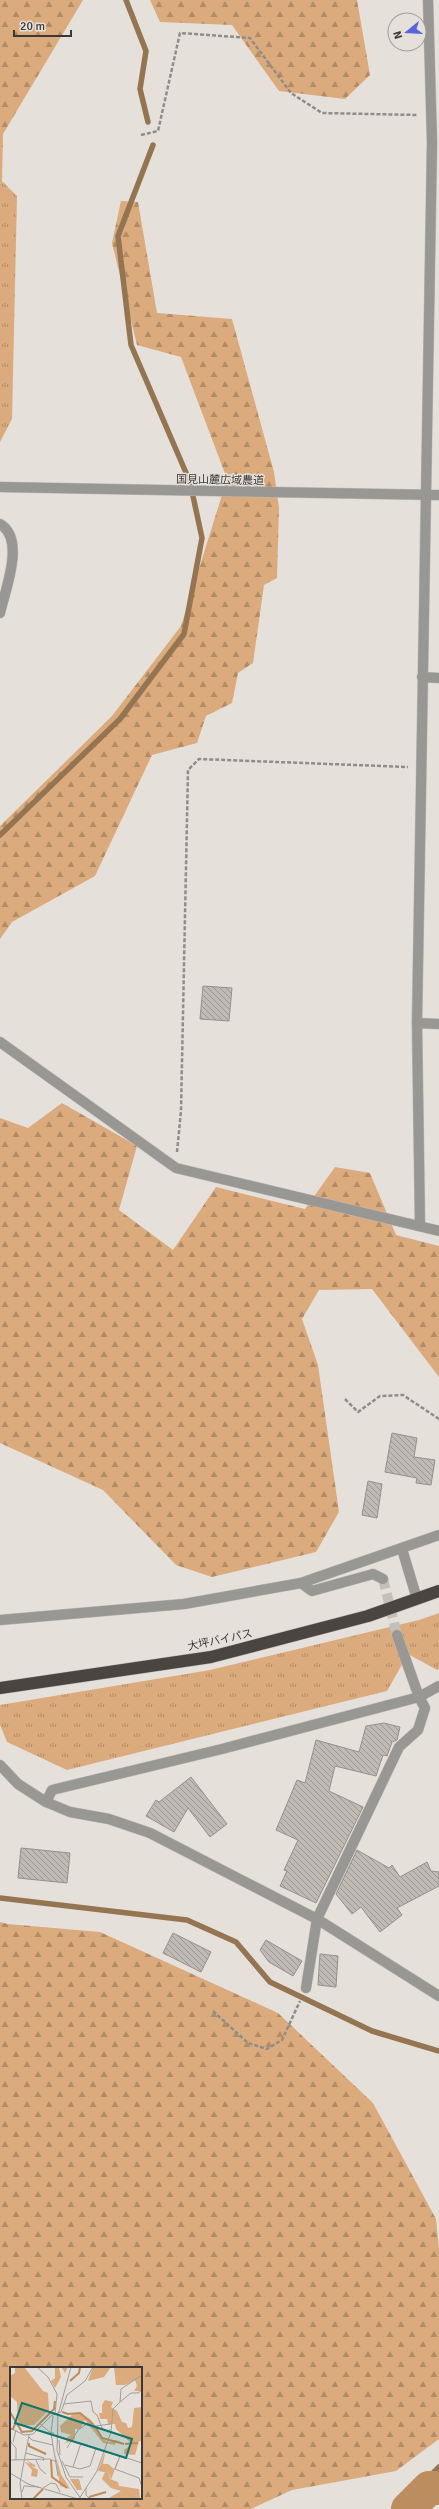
<svg xmlns="http://www.w3.org/2000/svg" width="439" height="2509" font-family="Signika,'Noto Sans JP',sans-serif">
<defs>
<pattern id="grass-tufts" width="24" height="20" patternUnits="userSpaceOnUse"><rect width="24" height="20" fill="#dbab7d"/><path d="M3 7l-1-3M5 7V3M7 7l1-3M15 17l-1-3M17 17v-4M19 17l1-3" fill="none" stroke="#b38c67"/></pattern>
<pattern id="forest-firs" width="22" height="20" patternUnits="userSpaceOnUse"><rect width="22" height="20" fill="#dbab7d"/><path d="M5 1l3.5 6h-7zM16 11l3.5 6h-7z" fill="#b38c67"/></pattern>
<pattern id="building-back-hatch" width="6" height="6" patternUnits="userSpaceOnUse"><rect width="6" height="6" fill="#c0bab5"/><path d="M-1 5l2 2M0 0l6 6M5-1l2 2" fill="none" stroke="#9d9894"/></pattern>
</defs>
<rect width="100%" height="100%" fill="#e5e0da"/>
<!-- grass -->
<path fill="url(#grass-tufts)" d="M2,181L17,196L12,419L0,442V184Z
M439,1613V1669L437,1670L408,1654L387,1691L67,1770L7,1742L0,1725V1705L210,1670L419,1620Z"/>
<!-- forest -->
<path fill="url(#forest-firs)" fill-rule="evenodd" d="M0,0H83L3,134L2,181L0,184Z
M150,0H357L370,75L345,99L279,91L232,25L160,22Z
M121,201L138,202L157,313L232,319L274,472L279,508L277,578L264,585L253,663L238,673L232,703L206,716L197,743L152,755L95,876L12,922L0,939V826L112,716L181,626L227,479L181,357L137,345L112,243Z
M62,1103L137,1146L119,1210L173,1250L216,1187L305,1209L335,1167L370,1173L396,1235L439,1246V1377L372,1289L319,1290L302,1319L318,1365L339,1512L316,1552L212,1577L176,1565L103,1490L0,1443V1118L28,1128Z
M0,1922L8,1924L100,1932L278,2013L373,2103L436,2219L439,2249V2439L396,2471L292,2490L251,2509H0ZM11,2368H141V2498H11Z"/>
<g fill="none" stroke-linecap="round" stroke-linejoin="round">
<!-- stream -->
<path stroke="#957452" stroke-width="5.5" d="M126,0L146,51L140,89L148,122
M0,835L120,719L184,634L202,538L190,482L131,345L118,236L153,145
M0,1898L187,1920L236,1942L270,1982L372,2031L439,2051
M429,2488L433,2473L439,2467"/>
<!-- river -->
<path stroke="#bc8d5e" stroke-width="34" d="M408,2509L429,2488H439"/>
</g>
<!-- building -->
<path fill="url(#building-back-hatch)" stroke="#95908b" d="M203,986L232,988L229,1021L200,1019Z
M392,1433L417,1438L414,1457L435,1460L431,1485L416,1483L417,1478L385,1472Z
M368,1481L382,1484L377,1518L362,1515Z
M384,1723L400,1727L397,1740L392,1742L387,1756L383,1755L376,1776L335,1766L329,1791L363,1807L316,1903L280,1886L287,1871L284,1870L298,1840L276,1830L297,1780L305,1783L316,1740L359,1752L366,1726Z
M191,1777L227,1824L210,1837L188,1808L174,1832L146,1816L156,1800L159,1802Z
M21,1848L70,1853L67,1883L18,1878Z
M357,1850L389,1868L392,1865L400,1877L427,1862L431,1871L439,1872V1886L397,1908L402,1915L380,1932L361,1907L352,1914L336,1894Z
M173,1933L211,1952L201,1972L163,1953Z
M266,1940L302,1961L293,1976L269,1962L260,1950Z
M320,1954L338,1956L336,1987L318,1985Z"/>
<g fill="none" stroke-linecap="round" stroke-linejoin="round">
<!-- minor-tunnel -->
<path stroke="#c3bfb9" stroke-width="10" stroke-dasharray="10 5" stroke-linecap="butt" d="M383,1579L397,1635"/>
<defs>
<path id="minor" d="M428,0L432,142L417,1023L439,1024
M0,487L439,495
M0,524C26,539 5,590 0,613
M422,677L439,678
M417,1023L420,1226
M0,1042L176,1168L439,1231
M402,1549L417,1599
M301,1583L312,1591L373,1574L383,1579
M0,1620L184,1604L301,1583L439,1535
M0,1765L18,1784L46,1802L70,1812L109,1819L150,1833L317,1919L439,1996
M46,1802L52,1790L222,1749L419,1697L439,1686
M306,1988L317,1919L399,1747L418,1730L425,1708L419,1697L397,1635"/>
<path id="highway" d="M0,1688L211,1657L368,1616L439,1591"/>
</defs>
<!-- minor casing -->
<use href="#minor" stroke="#c0bbb6" stroke-width="11"/>
<!-- highway casing -->
<use href="#highway" stroke="#c0bbb6" stroke-width="13"/>
<!-- path -->
<path stroke="#908d89" stroke-width="2.5" stroke-dasharray="4 2" stroke-linecap="butt" d="M141,135L158,131L180,33L250,38L291,93L322,113L417,115
M177,1152L181,1111L188,770L199,759L408,767
M345,1399L358,1412L380,1396L403,1395L439,1419
M213,2011L248,2043L267,2049L282,2040L300,2001"/>
<!-- minor -->
<use href="#minor" stroke="#999794" stroke-width="10"/>
<!-- highway -->
<use href="#highway" stroke="#4a4541" stroke-width="12"/>
</g>
<g text-anchor="middle" dominant-baseline="central" stroke-width="3" stroke-linejoin="round" paint-order="stroke">
<!-- street labels -->
<g font-size="11" fill="#3b3937" stroke="#e5e0da">
<text transform="translate(220 480) rotate(1)">国見山麓広域農道</text>
<text transform="translate(220 1640) rotate(-12)">大坪バイパス</text>
</g>
</g>
<!-- overview -->
<g transform="translate(10 2367)">
<rect width="132" height="132" fill="#e5e0da"/>
<path d="M95,85L99,86H95L93,97H98L104,102L109,90L101,113L99,106L88,104ZM45,87L51,107L60,122L50,119Z" fill="#dbab7d"/>
<path d="M5,0H14L33,24L38,26L39,43L24,58L10,59L8,54L7,35L0,29V9L5,6ZM45,0H58L55,6L52,1H49L51,10L45,21L41,14L45,11ZM83,0H101L94,10L78,14ZM104,0H132V24H124L127,19L125,13L115,18H106ZM87,33L89,46H92V38L95,33L103,35L101,40L107,44L112,55L116,56L118,61L122,60L124,41L132,40V74H129L125,88L114,87V83L122,77L106,62L105,57H98L97,52H90ZM71,46L81,53L92,71L98,75L105,73L111,75H106L105,78L93,76L75,53L70,62H65V72L54,77L57,74L55,72L61,68L51,65L50,59L63,47ZM16,93L25,98L26,100L21,99L28,103L27,110L21,109L22,103L15,95L20,97ZM95,105L99,106L100,112L108,115L109,119L129,122L130,132H97L111,124L101,121L92,112Z" fill="#dbab7d"/>
<path d="M60,112H69L72,123H67Z" fill="#dbab7d"/>
<path fill="none" stroke="#bc8d5e" stroke-width="2" d="M60,14L69,6L70,0M0,45L6,55L3,62H0M52,45L58,47L70,46L84,58M6,55L12,65L22,64L44,42L45,34M85,59L92,71L114,77M19,76V79L36,87M115,77L128,76M41,93L42,110L57,121M79,130L96,125M23,132L33,122"/>
<path fill="none" stroke="#a19d99" stroke-width="1" d="M27,0L38,10L47,27L45,47M61,0L48,48L47,83L56,110L71,132M110,35L121,26H128L132,23M54,37L81,34L83,45L87,48L92,61L98,65L100,62M43,49L41,66L48,109M30,57L41,66H44M0,61L14,68L23,67L42,48L51,45L57,28L75,14L83,0M19,70L22,73L43,78M49,73L50,88M0,74L6,81V93M3,75L6,63M57,81L68,63L78,56L85,59L101,57M16,86L34,91L33,94M110,89L105,102L129,111L132,120M0,93L40,92L47,95M26,93L30,102L36,107M52,94L60,110H73M55,98L70,102L80,99L86,81M63,100L71,76L132,96M0,106L18,117L68,132M33,121L41,116L46,117L50,125M76,121V128L80,132M12,125L14,119L29,120M12,132L10,116L19,68M69,132L87,104L101,65L103,42L110,35L111,22L132,8"/>
<path fill="#0f766e" fill-opacity="0.15" stroke="#0f766e" stroke-width="2" d="M12,36L122,72L116,91L5,56Z"/>
<rect width="132" height="132" fill="none" stroke="#3b3937" stroke-width="2"/>
</g>
<!-- north arrow -->
<g transform="translate(407 32) rotate(252)"><circle r="19" fill="#e5e0da" stroke="#a19d99"/>
<path d="M0-3L7 15L0 10L-7 15Z" fill="#5964db"/>
<text y="-6" font-size="11" font-weight="bold" text-anchor="middle" fill="#3b3937">N</text>
</g>
<!-- scale -->
<path d="M14 30v6h57v-6" fill="none" stroke="#3b3937" stroke-width="2"/>
<text x="20" y="30" font-size="12" fill="#3b3937" stroke="#e5e0da" stroke-width="3" paint-order="stroke">20 m</text>
</svg>
